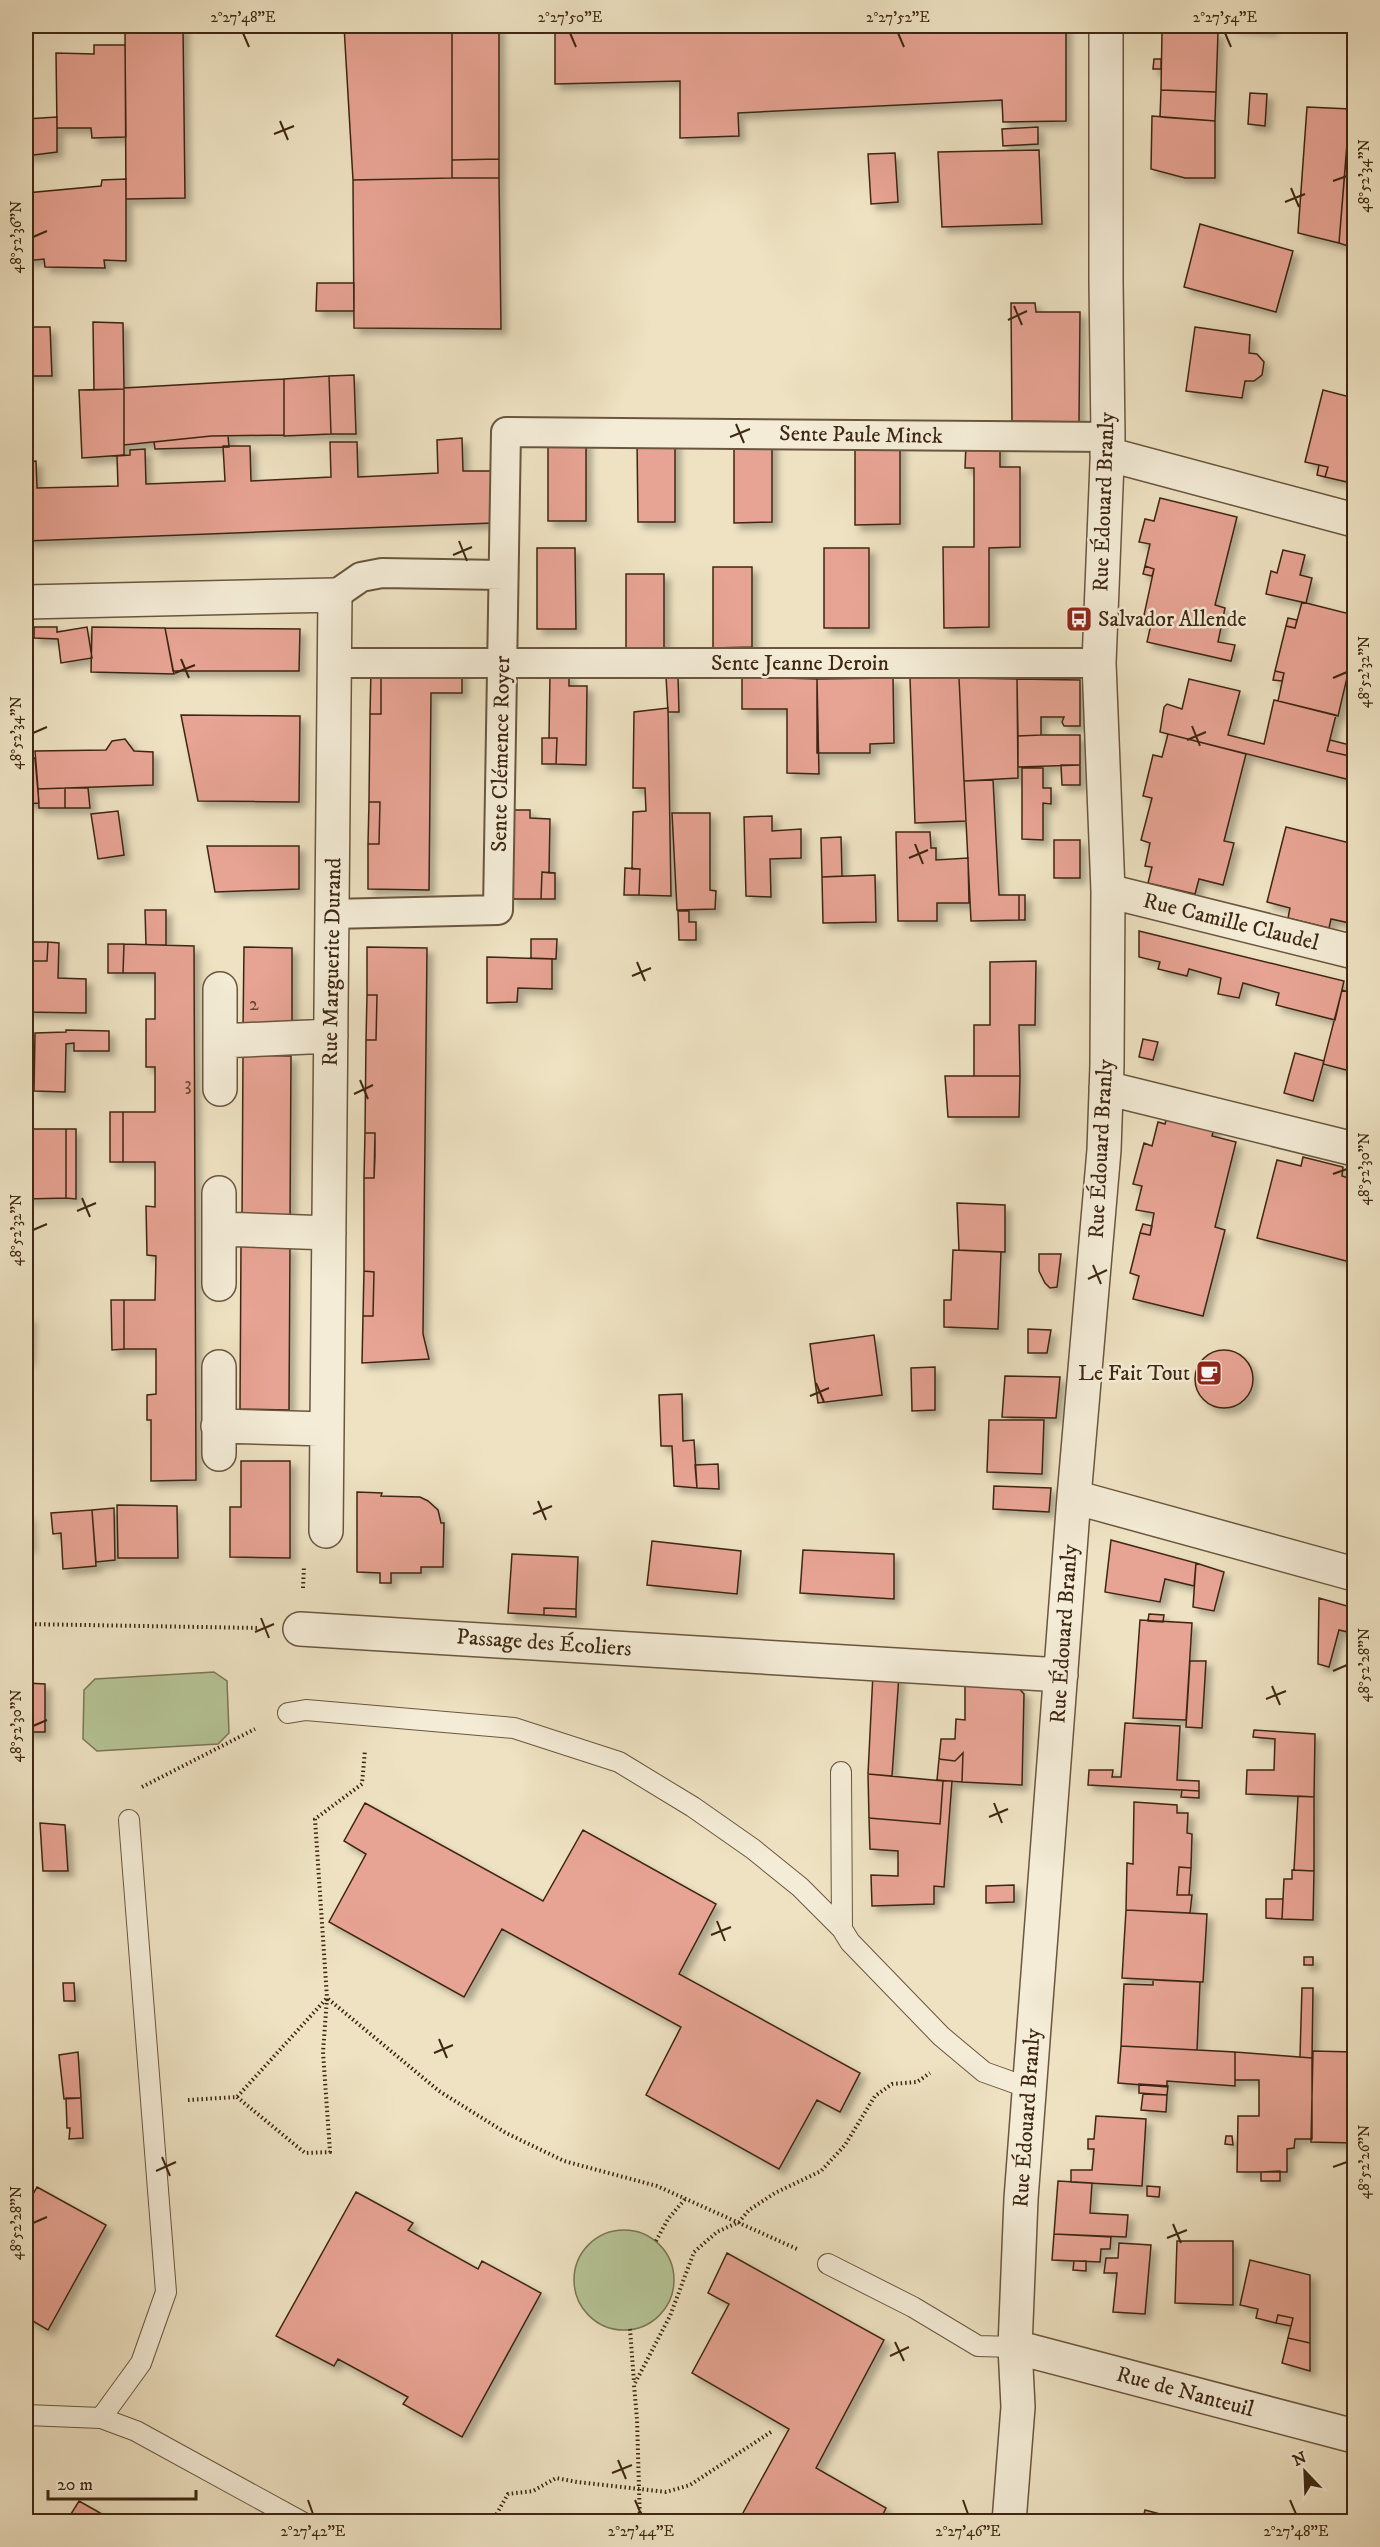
<svg xmlns="http://www.w3.org/2000/svg" width="1380" height="2547" font-family="'IM FELL DW Pica',serif">
<defs>
<filter id="shadow"><feDropShadow dx="5.5" dy="5.5" stdDeviation="3" flood-color="#0004"/></filter>
</defs>
<rect width="100%" height="100%" fill="#eee2c2"/>
<filter id="stains"><feTurbulence type="fractalNoise" baseFrequency=".00333" numOctaves="4"/><feColorMatrix values="0 0 0 0 .2 0 0 0 0 .09 0 0 0 0 .02 0 0 0 .5 -.17"/></filter>
<radialGradient id="worn" r=".72"><stop offset=".6" stop-color="#630" stop-opacity="0"/><stop offset="1" stop-color="#630" stop-opacity=".3"/></radialGradient>
<!-- green -->
<path fill="#b5c495" stroke="#7a7654" stroke-width="1.5" d="M214,1672L227,1681L229,1733L218,1744L97,1751L83,1739L84,1690L95,1679Z
M574 2280a50 50 0 1 1 100 0a50 50 0 1 1-100 0Z"/>
<!-- building -->
<path fill="#e7a393" stroke="#3e2712" stroke-width="1.5" filter="url(#shadow)" d="M125,26H183L185,198L126,199Z
M344,26H452V178L353,180Z
M452,26H499V159L452,160Z
M555,26H1066V121L1003,122L1002,100L738,113L739,136L680,138V81L555,84Z
M1233,26H1271V30L1233,27Z
M1162,32H1218L1216,92L1161,90Z
M94,45H125L126,137L92,138L91,128H57L56,53L94,54Z
M1354,56V248L1339,243Z
M1154,59H1161V69H1153Z
M1161,90L1216,92L1215,121L1160,117Z
M1250,93L1267,94L1265,126L1248,124Z
M1307,107L1350,109L1339,243L1298,233Z
M1152,116L1215,121V178H1185L1151,169Z
M57,117V152L26,156V119Z
M1038,127V144L1003,146L1002,129Z
M1039,150L1042,224L942,227L938,152Z
M895,153L898,202L871,204L868,154Z
M499,159V178H452V160Z
M452,178H499L501,329L354,328L353,180Z
M126,179V261L104,260L105,268L45,267L44,259L26,261V193L101,186L102,180Z
M1200,224L1293,251L1276,312L1184,287Z
M317,283H354V311H316Z
M1011,303H1035L1036,312H1080L1079,422L1012,421Z
M93,322L123,323L124,389L94,390Z
M26,327H50L52,376H26Z
M1195,327L1250,335L1249,353L1257,354L1264,362L1262,375L1254,381H1245L1242,398L1186,391Z
M354,375L356,434H331L329,376Z
M329,376L331,434L284,436V379Z
M284,379V435L211,436L124,445V388Z
M124,389V455L82,458L79,390Z
M1323,390L1354,398V453L1347,482L1325,477L1328,467L1305,462Z
M211,436H228L229,447L155,449L154,442Z
M462,438L463,471H493V523L26,541V462L36,461L37,488L118,486L117,456L130,455V450L145,449L146,484L225,481L223,446H250L251,481L331,477L330,442H357L358,477L438,473L437,440Z
M586,440V521H548V441Z
M637,441H675V522H638Z
M734,442H772V522L734,523Z
M855,444H900V524L855,525Z
M1000,444V467H1020V547L989,548V627L944,628L943,547H974V468H965L966,445Z
M1354,453V484L1347,482Z
M1319,465L1328,467L1325,477L1317,475Z
M1160,498L1237,517L1215,605L1225,608L1218,642L1235,645L1231,661L1147,642L1153,616L1144,615L1154,569L1145,566L1150,544L1139,542L1145,519L1154,521Z
M537,548H575L576,629H537Z
M824,548H869V628H824Z
M1283,550L1305,555L1300,575L1312,578L1306,603L1266,594L1271,571L1277,573Z
M1145,566L1154,569L1152,576L1143,574Z
M713,567H752V647L713,648Z
M626,574H664V653H626Z
M1302,602L1354,615V648L1338,716L1278,701L1284,673L1275,671L1286,626L1295,628Z
M1144,615L1153,616L1151,625L1142,623Z
M1288,618L1297,620L1295,628L1286,626Z
M34,627H57V632L87,627L92,658L61,663L58,639L34,638Z
M92,627L165,628L174,674L91,672Z
M165,628L300,629L299,671H173Z
M371,670H381V714H370Z
M381,670H462V693H431L429,890L368,889V844H379L380,802H369L370,714H381Z
M1275,671L1284,673L1282,681L1273,680Z
M550,674H569V686H587L586,765L556,764L557,738H549Z
M666,676H678L679,712H668Z
M742,677L817,679L819,774L787,773V709H742Z
M893,678L894,743L870,744V753H817V679Z
M910,678H959L966,821L915,823Z
M959,678L1017,679L1018,778L964,781Z
M1017,679L1080,680V726H1064L1062,722L1064,717H1041V735L1018,736Z
M1189,679L1240,691L1228,735L1264,744L1274,700L1336,715L1327,751L1354,757V781L1160,732L1164,707L1167,704L1182,709Z
M668,708L671,896L639,895L640,869H632L633,812L646,811L645,788H633L634,712Z
M181,715L300,716L299,802L198,801Z
M1168,734L1246,754L1224,841L1234,843L1223,885L1199,879L1195,894L1148,883L1152,867L1145,866L1150,843L1141,840L1152,798L1143,796L1153,755L1162,757Z
M1041,735H1080V765L1018,767V736Z
M542,738H557L556,764H542Z
M125,739L134,751L153,752V785L38,789L35,751L106,750L112,741Z
M1330,740L1354,746V757L1327,751Z
M26,758H35L39,803L26,804Z
M1061,765H1080V785H1062Z
M1022,768H1043V788H1051V804L1043,803V840L1022,839Z
M993,780L999,895H1019V920L971,921L964,781Z
M65,788H88L90,808H65Z
M65,788V808H39L38,789Z
M369,802H380L379,844H368Z
M512,810H530V818L550,819L549,873L542,872L541,899H511Z
M118,811L124,855L98,859L91,814Z
M672,813H710V890L716,891L715,909L677,910Z
M772,816V831L801,829V858L770,859L771,897L746,896L744,817Z
M1286,827L1354,844V924L1331,919L1329,928L1288,918L1290,908L1267,902Z
M896,832H930L931,848H936V860L968,858L969,903H937V921H898Z
M841,837L842,876L822,877L821,838Z
M1054,840H1080V878H1054Z
M207,846H299V889L215,892Z
M625,868L640,869L639,895H624Z
M542,872L555,873V899H541Z
M875,875L876,922L823,923L822,877Z
M1019,895H1025V920H1019Z
M145,910H166V945H146Z
M678,911H689V922H696V940H679Z
M1139,931L1344,981L1335,1020L1276,1005L1279,993L1243,983L1239,998L1218,994L1221,978L1189,969L1187,976L1158,969L1160,962L1139,957Z
M531,939H557L556,959L531,958Z
M26,942H48L47,961H26Z
M48,942L59,943L58,978L86,979V1013L26,1012V947V961H47Z
M108,944H124L123,973H108Z
M124,944L194,946L196,1480L151,1481V1420H147V1395L156,1394V1349H124V1300H155L156,1256L147,1255L146,1206L155,1207V1162H123V1112H155V1067H146V1019H155V973H123Z
M244,947L292,948V1030H243Z
M367,947L427,948L423,1334L429,1359L362,1363L363,1316H373L374,1272L364,1271V1178H374L375,1156V1133H365L366,1040H376L377,995H367Z
M487,957L552,959V989L518,988L517,1002L487,1003Z
M1036,961L1035,1025H1019L1020,1076H974V1025H990V962Z
M1342,990L1354,994V1072L1323,1064Z
M367,995H377L376,1040H366Z
M66,1030L109,1031V1051H74V1043L66,1044L65,1092L34,1091L35,1033L66,1032Z
M1143,1039L1158,1042L1153,1060L1139,1057Z
M1295,1053L1324,1061L1313,1101L1284,1093Z
M243,1055L291,1056L290,1220H242Z
M945,1076H1020L1019,1117H948Z
M1169,1108L1216,1121L1212,1136L1236,1142L1215,1227L1225,1230L1203,1316L1133,1299L1139,1276L1130,1273L1140,1233L1150,1235L1154,1213L1136,1210L1142,1186L1133,1184L1144,1143L1152,1146L1158,1122L1165,1124Z
M110,1112H123V1162H110Z
M27,1129H66V1198L26,1199Z
M66,1129H76V1199L66,1198Z
M365,1133H375L374,1178H364Z
M1303,1157L1343,1167L1342,1176L1354,1180V1263L1257,1238L1277,1160L1301,1166Z
M957,1203L1005,1205V1252L959,1250Z
M1143,1224L1152,1226L1150,1235L1140,1233Z
M241,1246H290L289,1410L240,1409Z
M953,1250L1001,1252L998,1329L944,1327V1300H951Z
M1039,1254H1061L1057,1287L1050,1288L1045,1283L1039,1271Z
M364,1271L374,1272L373,1316H363Z
M111,1300H124V1349L112,1350Z
M26,1317H30L29,1360H26Z
M1028,1329L1051,1330L1047,1353H1028Z
M874,1335L882,1395L818,1403L810,1344Z
M1195 1379a29 29 0 1 1 58 0a29 29 0 1 1-58 0Z
M935,1367V1410L912,1411L911,1368Z
M1005,1376L1060,1377L1056,1418L1002,1417Z
M682,1394L683,1441L694,1440L697,1488L674,1486L672,1446H661L659,1395Z
M989,1420H1044L1042,1474L987,1472Z
M241,1461H290V1558L230,1557V1507H241Z
M718,1464L719,1489L697,1488L695,1465Z
M994,1486L1051,1488L1049,1512L993,1509Z
M357,1492L382,1493L381,1496L420,1497L428,1501L438,1510L441,1523H444L443,1567H421V1573H391V1583H380V1573L357,1572Z
M117,1505L177,1506L178,1558H118Z
M114,1508L115,1560L96,1562L92,1510Z
M92,1510L96,1566L63,1569L61,1533L53,1534L51,1513Z
M26,1515H29L30,1547H26Z
M1111,1540L1196,1563L1194,1586L1165,1579L1160,1602L1105,1592Z
M652,1541L741,1551L737,1594L647,1585Z
M803,1550L894,1554V1599L800,1593Z
M512,1554L578,1557L576,1609L544,1608V1615L508,1613Z
M1196,1563L1224,1572L1214,1611L1193,1607Z
M1319,1598L1354,1608L1352,1633L1339,1630L1329,1667L1318,1664Z
M544,1608L576,1609V1617L544,1615Z
M1149,1614L1164,1615L1163,1622L1148,1621Z
M1140,1620L1192,1623L1186,1720L1133,1718Z
M1190,1661H1206L1202,1728L1186,1727Z
M873,1673L899,1675L892,1776L868,1774Z
M965,1680L1014,1683L1024,1694L1022,1785L962,1782L963,1753L955,1761L939,1759L941,1739H955L956,1719L965,1720Z
M26,1683L45,1684V1732H26Z
M1125,1723L1180,1726L1177,1780L1199,1781V1791L1088,1785L1089,1770H1113L1112,1777H1121Z
M1254,1730L1315,1734L1314,1797L1246,1794L1247,1770H1274L1275,1739L1253,1737Z
M963,1753L962,1782L937,1780L939,1759L955,1761Z
M868,1774L943,1781L940,1824L869,1818Z
M943,1781H952L944,1887L934,1886V1904L872,1906L871,1875L898,1876V1851L870,1849L869,1818L940,1824Z
M1182,1790L1199,1791V1798L1181,1797Z
M1298,1796L1314,1797V1871L1294,1870Z
M1134,1802L1177,1805V1813H1188L1187,1833L1192,1834L1191,1868L1179,1867L1177,1895H1192L1190,1913L1126,1910L1127,1863L1133,1864Z
M365,1803L543,1901L583,1830L716,1904L679,1974L860,2073L840,2112L817,2100L779,2169L646,2095L681,2027L502,1929L464,1997L329,1922L366,1854L344,1841Z
M40,1823L65,1825L68,1871H43Z
M1179,1867L1191,1868L1189,1895H1177Z
M1292,1870L1314,1871L1313,1920L1282,1919L1284,1879H1292Z
M1014,1885V1902L986,1903V1886Z
M1266,1899H1283L1282,1919L1266,1918Z
M1126,1910L1207,1914L1203,1982L1122,1978Z
M1304,1957H1313V1965H1304Z
M1153,1980L1200,1982L1197,2050L1121,2046L1124,1984L1153,1985Z
M63,1983H74L75,2001H64Z
M1302,1988H1313L1312,2058L1300,2057Z
M1121,2046L1235,2052V2086L1167,2081V2087L1118,2083Z
M1313,2051L1354,2052V2143L1311,2142Z
M78,2052L81,2098L64,2099L59,2055Z
M1235,2052L1312,2058V2139H1295L1294,2148L1287,2149V2172H1237L1238,2116H1259V2080H1235Z
M1139,2084L1168,2086L1167,2095L1139,2093Z
M1143,2094L1167,2095L1166,2112L1141,2110Z
M66,2098H81L83,2138L69,2139L70,2128H67Z
M1096,2116L1146,2119L1142,2186L1071,2182V2170H1092L1094,2149H1088V2139H1094Z
M1226,2136H1232L1233,2145L1225,2144Z
M1280,2171V2181H1261V2172Z
M1058,2181L1092,2183L1090,2213L1128,2215L1126,2237L1054,2234Z
M1147,2186L1160,2187L1159,2197L1147,2196Z
M37,2187L106,2225L48,2330L26,2317V2207Z
M356,2192L413,2223L408,2230L478,2269L482,2261L541,2293L462,2437L403,2404L408,2397L338,2359L334,2366L276,2336Z
M1054,2234L1111,2237L1110,2249H1101L1100,2262L1052,2260Z
M1177,2241H1233V2305L1175,2303Z
M1119,2243L1151,2245L1145,2314L1113,2312L1117,2273H1104L1106,2258H1118Z
M727,2253L884,2340L816,2468L886,2508L879,2522H738L789,2429L692,2373L729,2304L708,2293Z
M1250,2260L1310,2275V2343L1288,2338L1293,2318L1278,2315L1276,2323L1256,2318L1258,2309L1240,2305Z
M1074,2261H1086V2271L1073,2270Z
M1278,2315L1293,2318L1291,2326L1276,2323Z
M1288,2338L1310,2343V2371L1282,2363Z
M79,2501L116,2522H66Z
M1145,2510L1190,2522H1142Z"/>
<g fill="none" stroke-linecap="round" stroke-linejoin="round">
<defs>
<path id="service" d="M288,1713L306,1710L514,1728L619,1762L693,1807L753,1849L800,1887L842,1929L850,1942L941,2036L984,2072L1029,2088
M841,1772L842,1929
M828,2264L913,2307L978,2346L1015,2347
M26,2415L101,2418L141,2363L166,2292L129,1820
M101,2418L136,2431L302,2522"/>
<path id="pedestrian" d="M335,595L361,577L382,573L503,575
M334,663H1099
M332,914L498,910L506,432L1108,437"/>
<path id="minor" d="M1107,454L1354,520
M26,602L335,595L326,1531
M1108,891L1354,952
M220,1041L331,1036
M1106,1088L1354,1149
M220,1089V989
M219,1229L329,1233
M219,1284V1193
M219,1367V1454
M218,1426L327,1429
M1074,1497L1354,1574
M300,1629L1061,1675
M1015,2347L1354,2436
M1009,2522L1018,2407L1015,2347L1021,2199L1074,1497L1104,1150L1107,1065L1108,891L1099,663L1108,437L1106,281V26"/>
</defs>
<!-- service casing -->
<use href="#service" stroke="#6a563e" stroke-width="22"/>
<!-- pedestrian casing -->
<use href="#pedestrian" stroke="#6a563e" stroke-width="32"/>
<!-- minor casing -->
<use href="#minor" stroke="#6a563e" stroke-width="36"/>
<!-- path -->
<path stroke="#3e2712" stroke-width="4" stroke-dasharray="1.5 3" stroke-linecap="butt" d="M303,1588L304,1566
M26,1624L259,1628
M142,1787L255,1729
M237,2097L305,2153L330,2152L323,2052L327,1998L315,1819L362,1784L365,1750
M188,2100L237,2097L327,1998L439,2091L506,2133L564,2161L657,2186L797,2249
M656,2241L668,2219L686,2198
M630,2329L634,2382
M492,2522L508,2494L533,2491L556,2478L577,2482L666,2492L690,2485L771,2432
M640,2522L637,2419L634,2385L670,2316L694,2252L717,2232L739,2222L749,2210L775,2193L821,2171L845,2145L875,2096L892,2084L917,2082L930,2073"/>
<!-- service -->
<use href="#service" stroke="#f4ecd7" stroke-width="20"/>
<!-- pedestrian -->
<use href="#pedestrian" stroke="#f4ecd7" stroke-width="28"/>
<!-- minor -->
<use href="#minor" stroke="#f4ecd7" stroke-width="33"/>
</g>
<!-- ticks -->
<path fill="none" stroke="#3e2712" stroke-width="2" d="M243,33L249,47M570,33L576,47M898,33L904,47M1225,33L1231,47M280,121L288,140M274,134L294,126M1333,181L1347,176M1291,188L1299,207M1285,202L1305,194M33,237L47,231M1014,306L1022,325M1008,320L1027,311M736,424L744,443M730,437L750,429M459,541L467,561M453,555L472,547M181,659L189,678M175,673L195,665M1333,678L1347,672M1192,726L1200,746M33,733L47,727M1187,740L1206,732M915,844L923,864M909,858L928,850M637,962L645,981M632,976L651,968M360,1080L368,1099M354,1094L373,1085M1333,1174L1347,1169M82,1198L90,1217M77,1211L96,1203M33,1230L47,1224M1093,1265L1101,1284M1088,1279L1107,1270M816,1383L824,1402M810,1396L829,1388M538,1501L546,1520M533,1514L552,1506M261,1618L269,1638M255,1632L274,1624M1333,1671L1347,1665M1272,1686L1280,1705M1266,1699L1286,1691M33,1726L47,1720M994,1803L1002,1823M989,1817L1008,1809M717,1921L725,1941M711,1935L731,1927M439,2039L447,2058M434,2053L453,2045M162,2157L170,2176M1333,2167L1347,2162M156,2171L176,2162M33,2223L47,2217M1173,2224L1181,2243M1167,2238L1187,2230M895,2342L904,2361M890,2356L909,2347M618,2460L626,2479M612,2473L632,2465M308,2500L313,2514M635,2500L641,2514M963,2500L968,2514M1290,2500L1296,2514"/>
<!-- icons -->
<defs>
<symbol id="bus-square" viewBox="-11 -11 22 22"><rect x="-9" y="-9" width="18" height="18" rx="4" fill="#8f2418" stroke="#f4ecd7"/><path d="M-5-6H5V4H4V6H2V4H-2V6H-4V4H-5ZM-3.5-4V0h7V-4ZM-3.5 1.2v1.5H-2V1.2ZM2 1.2v1.5H3.5V1.2Z" fill="#fff"/></symbol>
<symbol id="cafe-square" viewBox="-11 -11 22 22"><rect x="-9" y="-9" width="18" height="18" rx="4" fill="#8f2418" stroke="#f4ecd7"/><path d="M-5.5-4.5H6V0H3Q3 3.5 0 3.5H-2.5Q-5.5 3.5-5.5 0ZM3-3.2v2h1.7v-2ZM-6 4.5H4V6H-6Z" fill="#fff"/></symbol>
</defs>
<g fill-rule="evenodd">
<use href="#bus-square" x="1064" y="604" width="30" height="30"/>
<use href="#cafe-square" x="1194" y="1358" width="30" height="30"/>
</g>
<g text-anchor="middle" dominant-baseline="central" stroke-width="5" stroke-linejoin="round" paint-order="stroke">
<!-- number labels -->
<g font-size="20" fill="#684632">
<text x="254" y="1004">2</text>
<text x="188" y="1084">3</text>
</g>
<!-- street labels -->
<g font-size="22" fill="#3e2712" stroke="#f4ecd7">
<text transform="translate(861 435) rotate(1)">Sente Paule Minck</text>
<text transform="translate(1104 502) rotate(-88)">Rue Édouard Branly</text>
<text x="800" y="663">Sente Jeanne Deroin</text>
<text transform="translate(501 754) rotate(-89)">Sente Clémence Royer</text>
<text transform="translate(1231 922) rotate(14)">Rue Camille Claudel</text>
<text transform="translate(332 962) rotate(-89)">Rue Marguerite Durand</text>
<text transform="translate(1101 1149) rotate(-87)">Rue Édouard Branly</text>
<text transform="translate(1064 1634) rotate(-86)">Rue Édouard Branly</text>
<text transform="translate(544 1643) rotate(4)">Passage des Écoliers</text>
<text transform="translate(1027 2118) rotate(-86)">Rue Édouard Branly</text>
<text transform="translate(1185 2392) rotate(15)">Rue de Nanteuil</text>
</g>
<!-- poi labels -->
<g font-size="22" fill="#3e2712" stroke="#f4ecd7" text-anchor="start">
<text x="1098" y="619">Salvador Allende</text>
<text x="1190" y="1373" text-anchor="end">Le Fait Tout</text>
</g>
</g>
<!-- margin -->
<rect width="1380" height="2547" fill="none" stroke="#eee2c2" stroke-width="66"/>
<!-- north arrow -->
<g transform="translate(1305 2472) rotate(337)" stroke="#f4ecd7" stroke-width="4.5" paint-order="stroke">
<path d="M0-4.5L10 22L0 15L-10 22Z" fill="#3e2712"/>
<text y="-9" font-size="16" font-weight="bold" text-anchor="middle" fill="#3e2712">N</text>
</g>
<!-- scale -->
<path d="M48 2490v9h148v-9" fill="none" stroke="#3e2712" stroke-width="3"/>
<text x="57" y="2490" font-size="18" fill="#3e2712" stroke="#f4ecd7" stroke-width="4.5" paint-order="stroke">20 m</text>
<rect x="33" y="33" width="1314" height="2481" fill="none" stroke="#3e2712" stroke-width="2"/>
<g font-size="15" text-anchor="middle" fill="#3e2712">
<text x="243" y="22">2°27'48"E</text>
<text x="570" y="22">2°27'50"E</text>
<text x="898" y="22">2°27'52"E</text>
<text x="1225" y="22">2°27'54"E</text>
<text transform="translate(1364 176) rotate(-90)" y="5">48°52'34"N</text>
<text transform="translate(16 237) rotate(-90)" y="5">48°52'36"N</text>
<text transform="translate(1364 672) rotate(-90)" y="5">48°52'32"N</text>
<text transform="translate(16 733) rotate(-90)" y="5">48°52'34"N</text>
<text transform="translate(1364 1169) rotate(-90)" y="5">48°52'30"N</text>
<text transform="translate(16 1230) rotate(-90)" y="5">48°52'32"N</text>
<text transform="translate(1364 1665) rotate(-90)" y="5">48°52'28"N</text>
<text transform="translate(16 1726) rotate(-90)" y="5">48°52'30"N</text>
<text transform="translate(1364 2162) rotate(-90)" y="5">48°52'26"N</text>
<text transform="translate(16 2223) rotate(-90)" y="5">48°52'28"N</text>
<text x="313" y="2536">2°27'42"E</text>
<text x="641" y="2536">2°27'44"E</text>
<text x="968" y="2536">2°27'46"E</text>
<text x="1296" y="2536">2°27'48"E</text>
</g>
<rect width="100%" height="100%" filter="url(#stains)"/>
<rect width="100%" height="100%" fill="url(#worn)"/>
</svg>
